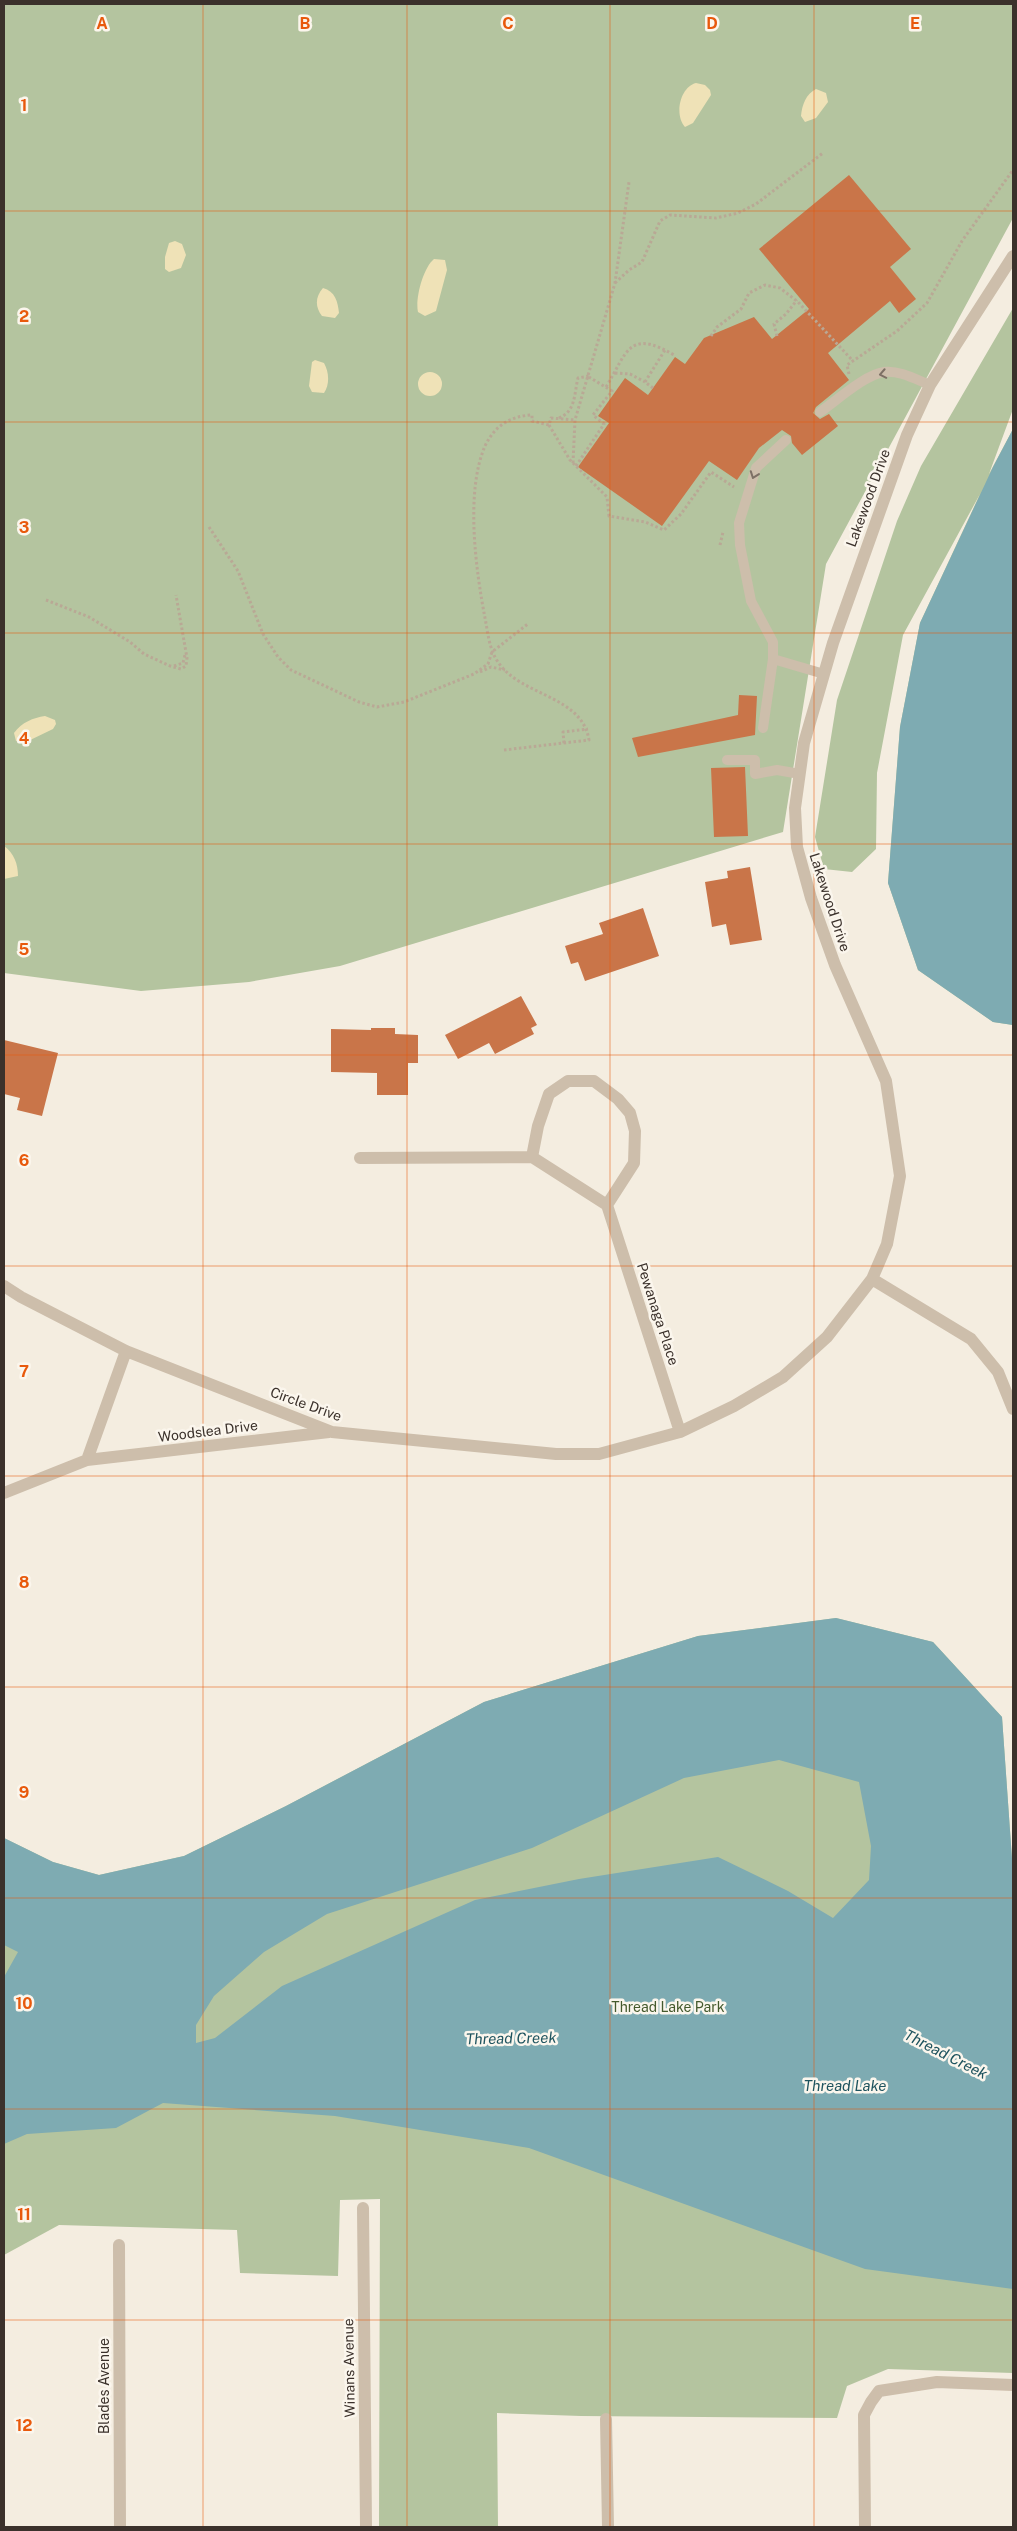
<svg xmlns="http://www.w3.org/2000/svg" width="1017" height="2531" font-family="'Public Sans',sans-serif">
<rect width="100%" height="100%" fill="#f4ede0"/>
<!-- green -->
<path fill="#b4c49f" d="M4,4H1013V218L826,564L783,832L340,966L249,982L141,991L4,973Z
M1013,308V409L989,474L1013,429V1025L993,1022L918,970L888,883L900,727L920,623L980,494L903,635L877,773L876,849L852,872L824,869L815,837L837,700L897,521L921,466Z
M836,1618L933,1642L1002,1717L1013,1873V2373L888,2369L847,2386L837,2418L581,2416L497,2413L498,2527H379L380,2199L340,2200L338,2276L240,2273L237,2230L59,2225L4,2255V1838L53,1862L99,1875L184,1856L286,1806L484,1702L698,1636Z"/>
<!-- sand -->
<path fill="#efe2b7" d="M696,83L705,85L710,90L711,95L693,123L685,127C674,115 680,87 696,83Z
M816,89L826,93L828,102L816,118L805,122L801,116C802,105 806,94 816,89Z
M175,241L182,244L186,255L181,268L169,272L165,269V257L169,243Z
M434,259L445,260L447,270L436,311L425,316L418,312C415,299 423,268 434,259Z
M323,288C335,291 338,302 339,313L335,318L322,316C315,307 315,297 323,288Z
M315,360L324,363C329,372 330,384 324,393L312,392L309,386L312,362Z
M418 384a12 12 0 1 1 24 0a12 12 0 1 1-24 0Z
M45,716L55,720L56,724L53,729L24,743L16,741L14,733C22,722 33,718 45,716Z
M4,846C14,853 18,864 18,876L4,879Z"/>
<!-- water -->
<path fill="#7eabb2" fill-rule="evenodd" d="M1013,429V1025L993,1022L918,970L888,883L900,727L920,623L993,467Z
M836,1618L933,1642L1002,1717L1013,1873V2289L865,2269L529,2148L335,2116L163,2103L116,2128L27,2134L4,2144V1977L18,1952L4,1945V1838L53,1862L99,1875L184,1856L286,1806L484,1702L698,1636ZM779,1760L859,1782L871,1846L869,1880L833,1918L788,1891L718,1857L579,1879L475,1900L282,1986L215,2038L196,2043V2025L214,1996L264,1952L327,1914L532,1848L684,1778Z"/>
<!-- building -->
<path fill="#c97549" d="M849,175L911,249L890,267L916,299L899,313L890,301L828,353L849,380L816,407L813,413L820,419L829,414L838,426L802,455L792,443L791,436L782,430L759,448L737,480L709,461L662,526L578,467L609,423L598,416L625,378L648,395L675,357L685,364L704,338L754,317L772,339L809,309L759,249Z
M739,695L757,696L755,735L638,757L632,738L738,715Z
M745,767L748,836L714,837L711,768Z
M750,867L762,940L730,945L726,924L712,927L705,882L728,878L727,871Z
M643,908L659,956L585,981L578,962L571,964L565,946L603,934L599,923Z
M521,996L537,1025L531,1028L534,1034L495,1054L489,1043L458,1059L445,1035Z
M371,1028H395V1034L418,1035V1063H408V1095H377V1073L331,1072V1029L371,1030Z
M4,1040L58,1053L42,1116L17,1110L20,1098L4,1094Z"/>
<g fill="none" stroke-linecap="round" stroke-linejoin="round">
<!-- path -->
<path stroke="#b9a895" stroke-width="3" stroke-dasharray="2.5 2.5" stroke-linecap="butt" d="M615,283L629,270L642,262L660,221L670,215L716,218L738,213L756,204L823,153
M711,336L717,327L741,309L749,293L765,285L780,288L798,302L853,361
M777,336L774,324L786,314L797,300
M615,373L630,374L645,382
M849,374L847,365L897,331L927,303L962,241L1013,170
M606,387C627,353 628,328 674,355
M653,388L645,382L665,350
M559,418C576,411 574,394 578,378L589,376
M549,425L570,460L607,497L609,516L645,522L664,530L681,514L711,472L734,487
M573,463L575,420L615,283L629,182
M576,466L604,424L593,415L612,391L589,377
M209,527L238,571L263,634L278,657L291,670L359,702L377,707L404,702L474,674L488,664L492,652L529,623
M720,545L723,532
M46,600L89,617L130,642L144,654L170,666L181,669L186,666L187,658L176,595
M174,666L183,663L185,655
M480,672L491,667L505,670
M564,743L563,732L588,729
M504,750L589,740C582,695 520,696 498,662C489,649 488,633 485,618C476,571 465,492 485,446C495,425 511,416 532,415V421L549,425L551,418L575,420"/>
<!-- lane -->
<path stroke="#cdbeab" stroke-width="10" d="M820,412C836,401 866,374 884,372C899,370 915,379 930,385
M786,440L756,468L739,523L740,545L751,601L773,642V659L824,674
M763,728L773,659
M727,760H755V774L777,770L800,774"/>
<!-- street -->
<path stroke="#cdbeab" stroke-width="12" d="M532,1157L538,1126L549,1094L568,1081H594L618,1099L630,1113L635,1131L634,1163L607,1205L680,1432
M360,1158L532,1157L607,1205
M872,1279L971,1339L998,1372L1013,1409
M4,1286L21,1297L126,1351L332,1432L556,1454H599L680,1432L734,1406L783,1377L827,1337L872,1279L887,1244L900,1176L886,1081L835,965L811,898L797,847L795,808L804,743L833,643L907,435L930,385L1013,256
M87,1460L126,1351
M4,1493L87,1460L329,1432
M363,2208L366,2527
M119,2245L120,2527
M606,2419L608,2527
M865,2527L864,2415L871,2402L879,2391L937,2382L1013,2385"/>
</g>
<!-- one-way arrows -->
<defs><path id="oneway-chevron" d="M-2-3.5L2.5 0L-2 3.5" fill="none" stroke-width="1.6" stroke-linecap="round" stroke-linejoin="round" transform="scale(1.25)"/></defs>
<g stroke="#7d7065">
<use href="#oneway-chevron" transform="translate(883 374) rotate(169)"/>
<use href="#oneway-chevron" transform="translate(754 475) rotate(110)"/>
</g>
<!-- grid -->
<path fill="none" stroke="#e8590c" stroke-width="1" stroke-opacity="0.55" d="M203,4V2527M407,4V2527M610,4V2527M814,4V2527M4,211H1013M4,422H1013M4,633H1013M4,844H1013M4,1055H1013M4,1266H1013M4,1476H1013M4,1687H1013M4,1898H1013M4,2109H1013M4,2320H1013"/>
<g text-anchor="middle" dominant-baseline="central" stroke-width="5" stroke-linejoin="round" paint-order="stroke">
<!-- street labels -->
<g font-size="14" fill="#3b312b" stroke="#fbf6ed">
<text transform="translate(868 498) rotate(-70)">Lakewood Drive</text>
<text transform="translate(830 902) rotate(72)">Lakewood Drive</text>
<text transform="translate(658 1314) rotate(72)">Pewanaga Place</text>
<text transform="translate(306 1404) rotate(20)">Circle Drive</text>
<text transform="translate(208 1431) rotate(-7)">Woodslea Drive</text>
<text transform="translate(349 2368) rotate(-91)">Winans Avenue</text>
<text transform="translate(104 2386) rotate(-90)">Blades Avenue</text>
</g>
<!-- park labels -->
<g font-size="14" fill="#455a2d" stroke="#fbf6ed">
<text x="668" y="2007">Thread Lake Park</text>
</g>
<!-- water labels -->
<g font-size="15" font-style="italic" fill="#1e535e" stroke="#fbf6ed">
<text transform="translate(511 2038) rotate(-1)">Thread Creek</text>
<text transform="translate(946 2054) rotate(27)">Thread Creek</text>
<text x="845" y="2085">Thread Lake</text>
</g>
</g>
<g font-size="16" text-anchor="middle" font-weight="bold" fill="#e8590c" stroke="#fbf6ed" stroke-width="5" stroke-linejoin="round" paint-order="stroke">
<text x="102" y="29">A</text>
<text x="305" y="29">B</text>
<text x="508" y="29">C</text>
<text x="712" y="29">D</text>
<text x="915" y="29">E</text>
<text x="24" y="111">1</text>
<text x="24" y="322">2</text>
<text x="24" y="533">3</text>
<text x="24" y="744">4</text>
<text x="24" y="955">5</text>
<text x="24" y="1166">6</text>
<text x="24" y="1377">7</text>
<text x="24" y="1588">8</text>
<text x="24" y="1798">9</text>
<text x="24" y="2009">10</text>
<text x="24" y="2220">11</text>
<text x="24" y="2431">12</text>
</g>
<!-- border -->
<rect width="1017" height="2531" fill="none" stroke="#3b312b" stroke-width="10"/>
</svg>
